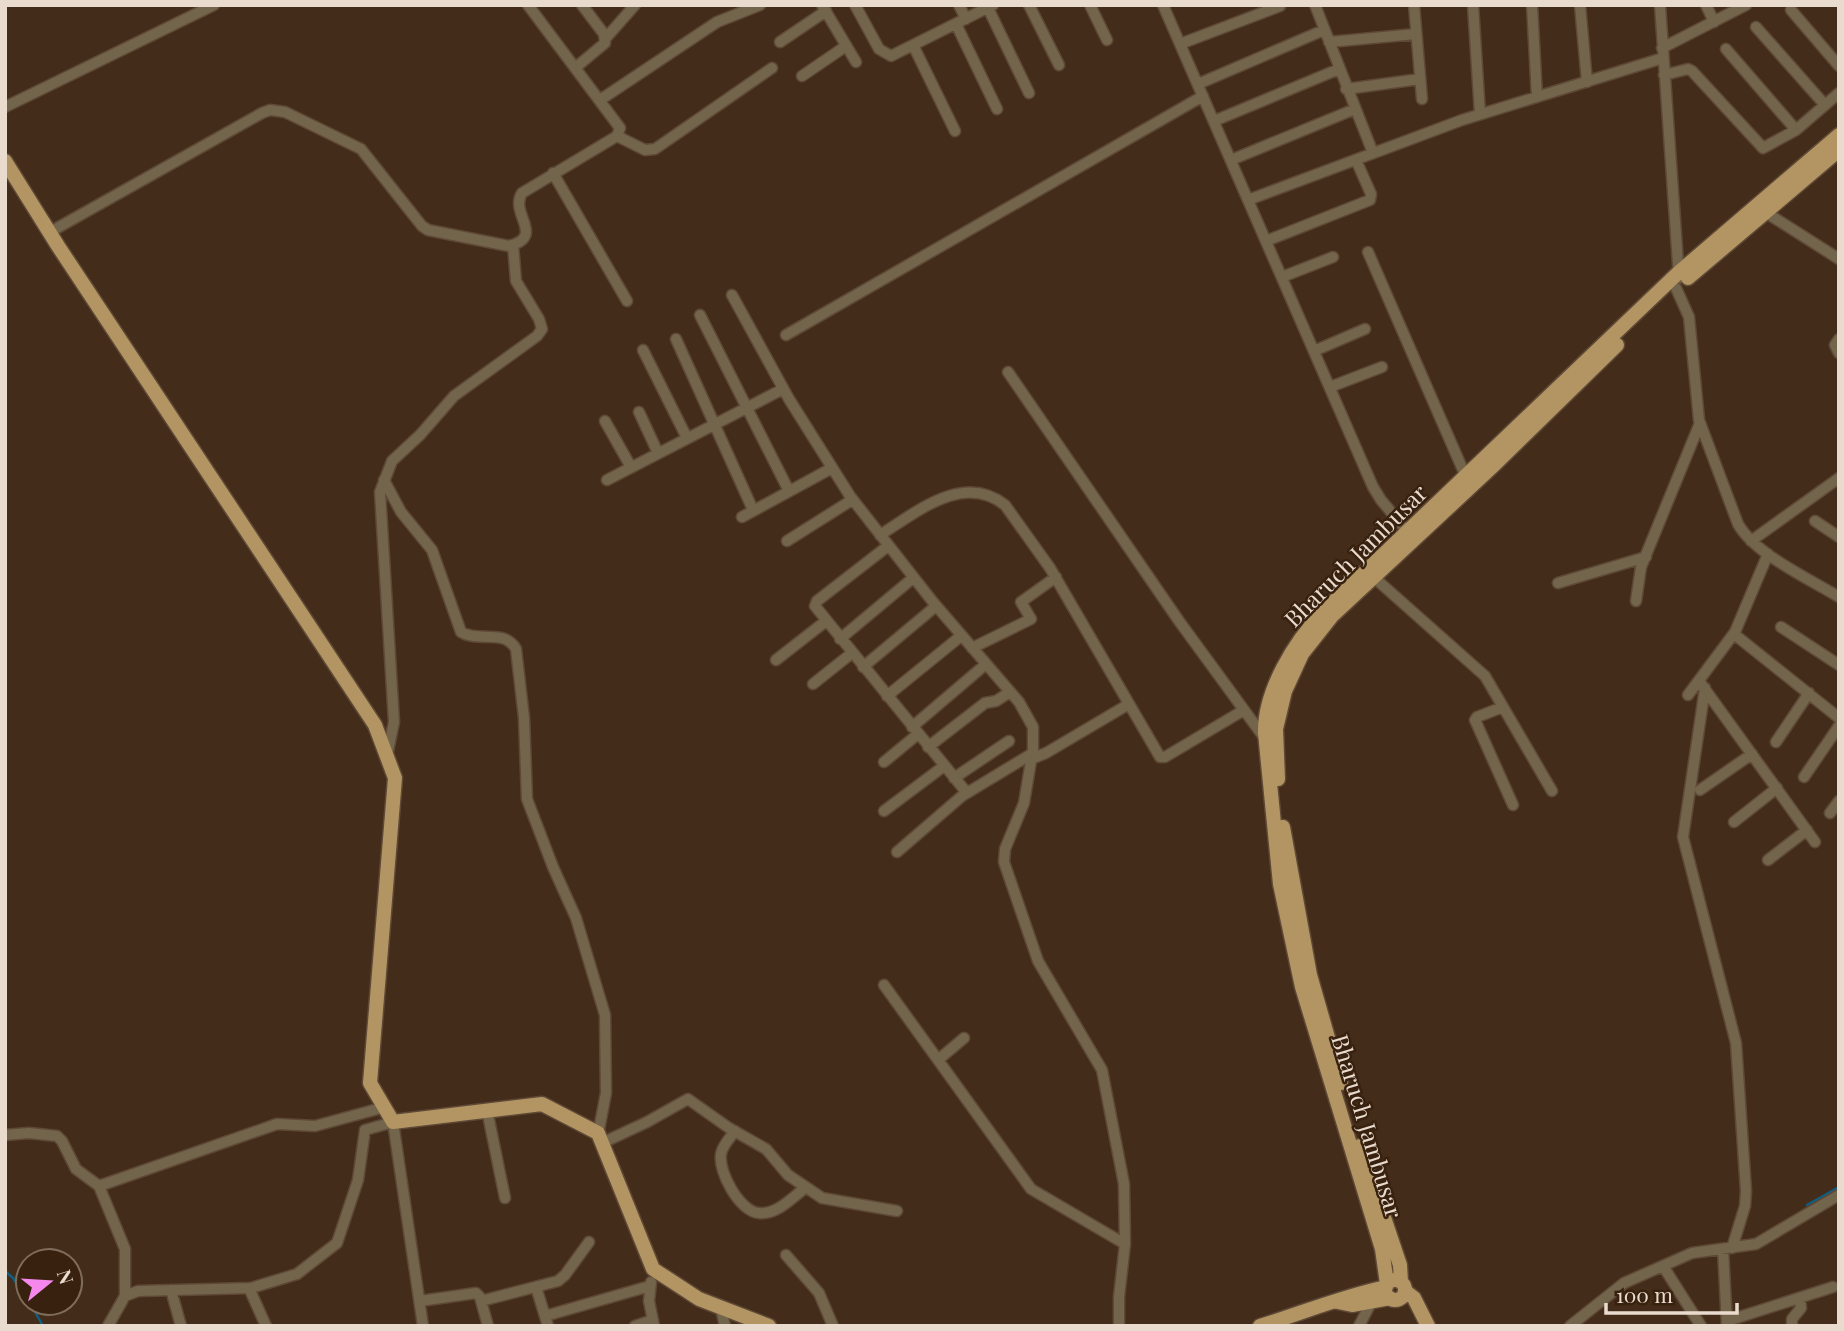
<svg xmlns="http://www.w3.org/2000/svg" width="1844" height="1331" font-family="'Playfair Display',serif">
<rect width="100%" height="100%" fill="#432c19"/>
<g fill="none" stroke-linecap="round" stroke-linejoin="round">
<!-- stream -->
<path stroke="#0e5f81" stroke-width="2.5" d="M1807,1205L1839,1187
M5,1271L13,1278L28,1300
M30,1303L43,1326"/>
<defs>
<path id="minor" d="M822,5L856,62
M855,5L879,49L891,56L993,5
M959,5L966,19
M1029,5L1059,65
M1090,5L1107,40
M1163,5L1373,487L1381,500L1412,537
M1315,5L1373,153
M1414,5L1422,99
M1473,5L1480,114
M1532,5L1537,97
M1580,5L1587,82
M1660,5L1679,278
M1706,5L1714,22
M988,8L1029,93
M1791,10L1839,66
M956,24L997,109
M1756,27L1825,105
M605,39L635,5
M780,42L826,11
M1329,42L1416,34
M1180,44L1280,6
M913,45L955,131
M1662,48L1746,5
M1726,49L1796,130
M575,68L605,43L604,34L582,5
M1664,75L1688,69L1692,71L1763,148L1796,130L1839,93
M802,76L846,46
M1198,84L1324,30
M1346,89L1420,79
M600,100L717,22L760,5
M5,107L214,5
M1214,121L1339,69
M617,136L645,150L655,149L772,68
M1231,160L1355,109
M553,173L627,301
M1248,200L1462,120L1663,58
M1762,210L1839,259
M50,232L262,113L270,110L285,112L361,149L422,226L428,230L509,246C546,236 509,214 522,193L617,136L620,128L528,5
M1266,241L1370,200L1371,194L1356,160
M1368,252L1466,477
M1282,277L1333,257
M1676,288L1689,317L1699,420L1738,524C1755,554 1809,579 1839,597
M732,295L789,399L850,496L933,602L1019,702L1033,727V749L1024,803L1005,849L1004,862L1038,961L1102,1070L1124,1184L1125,1244L1119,1297V1326
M700,315L789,491
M786,335L1203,96
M676,339L753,510
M1839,339L1835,345L1839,353
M643,350L687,438
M1314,351L1365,329
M1008,372L1179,621L1266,740
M1330,387L1382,367
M639,412L658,453
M605,421L631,467
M384,480L401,512L432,550L461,632C478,643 504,628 516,649L524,718L527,799L553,867L576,918L605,1015L606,1093L598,1135
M607,480L783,389
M742,517L832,468
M1815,521L1839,537
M880,535C917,512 963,472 1005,505L1050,568L1160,757H1165L1244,710
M787,541L852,500
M1751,541L1839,478
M888,546L817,601L815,606L967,793
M1369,573L1485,676L1552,791
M1558,583L1646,557
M1636,601L1641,567L1700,423
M1781,627L1839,665
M1734,634L1839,718
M840,639L913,578
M972,648L1031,619L1021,602L1056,577
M776,660L826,621
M863,667L936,606
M1699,681L1815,842
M813,684L852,653
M1705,688L1683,837L1736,1043L1746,1191L1745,1206L1732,1248
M1688,695L1735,632L1768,554
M887,696L961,636
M1503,707L1477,717L1475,720L1513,805
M912,727L986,664
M1776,742L1809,693
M928,747L985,703L996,701L1010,692
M387,756L394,722L380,492L392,461L420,435L454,396L537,336L542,329L539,319L516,281L513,245
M1031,759L1046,753L1129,704
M884,762L918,734
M1804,777L1839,726
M954,778L1009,741
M1700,790L1752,754
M884,811L944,766
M1830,813L1839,801
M1734,822L1777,788
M897,852L962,796L1033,753
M1768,860L1807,830
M884,985L1031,1189L1125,1244
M938,1060L964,1038
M487,1110L505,1198
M735,1131C730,1138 722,1146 721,1154C718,1172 740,1212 759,1213C777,1215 793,1197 806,1187
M5,1135L29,1133L57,1136L62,1141L76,1169L99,1186L125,1249V1296
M602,1143L647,1122L688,1099L729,1128L766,1149L788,1175L822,1198L897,1211
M99,1186L277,1124L315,1126L385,1107
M1723,1249L1727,1326
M786,1255L819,1293L833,1326
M1663,1266L1701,1326
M651,1282L649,1301L654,1326
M536,1287L548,1326
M249,1288L266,1326
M171,1290L181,1326
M420,1301L476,1293L480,1297L488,1326
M481,1301L558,1281L565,1275L589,1242
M721,1309L725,1326
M545,1316L650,1286
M1727,1321L1833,1287
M108,1326L125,1296L138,1291L251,1288L297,1274L337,1243L358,1180L365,1130L393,1122L423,1326
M635,1326L653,1320
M1359,1326L1372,1301
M1570,1326L1624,1283L1692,1253L1756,1244L1839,1195
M1792,1326V1319L1801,1308L1800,1298"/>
<path id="major" d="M5,161L58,246L375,725L395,778L370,1083L393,1122L542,1104L598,1133L653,1269L699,1299L769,1326
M1688,278L1839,150
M1278,779L1276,729L1285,691L1302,654L1332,616L1492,467L1617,345
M1283,827L1310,975L1341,1083
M1360,1146L1400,1265L1401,1282
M1385 1290a10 10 0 1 1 20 0a10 10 0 1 1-20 0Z
M1387,1284L1382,1249L1302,987L1280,884L1265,733C1264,691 1295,641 1323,612L1678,273L1839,135
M1405,1291L1414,1298L1428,1326
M1338,1302L1352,1305L1390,1298
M1260,1326C1302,1313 1343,1296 1386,1287"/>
</defs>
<!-- minor casing -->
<use href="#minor" stroke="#5e4836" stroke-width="13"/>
<!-- major casing -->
<use href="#major" stroke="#5e4836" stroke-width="17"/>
<!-- minor -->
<use href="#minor" stroke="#73644c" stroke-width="10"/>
<!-- major -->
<use href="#major" stroke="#b29562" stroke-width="14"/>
</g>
<g text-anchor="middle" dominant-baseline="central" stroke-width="5" stroke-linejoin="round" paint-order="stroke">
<!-- street labels -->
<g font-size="23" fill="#eadbcf" stroke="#38220f">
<text transform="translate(1355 555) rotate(-45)">Bharuch Jambusar</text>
<text transform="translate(1368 1126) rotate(73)">Bharuch Jambusar</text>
</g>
</g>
<!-- border -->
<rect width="1844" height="1331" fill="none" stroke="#eadbcf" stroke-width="14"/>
<!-- north arrow -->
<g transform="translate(49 1282) rotate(72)"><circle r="33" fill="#38220f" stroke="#7f6c5c" stroke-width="2"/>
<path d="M0-5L12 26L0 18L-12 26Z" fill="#f688ed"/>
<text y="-10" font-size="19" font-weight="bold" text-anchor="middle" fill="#eadbcf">N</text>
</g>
<!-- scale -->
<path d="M1606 1303v10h131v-10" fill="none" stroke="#eadbcf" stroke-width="3.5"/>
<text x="1616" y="1303" font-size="21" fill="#eadbcf" stroke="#38220f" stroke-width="5" paint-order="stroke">100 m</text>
</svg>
